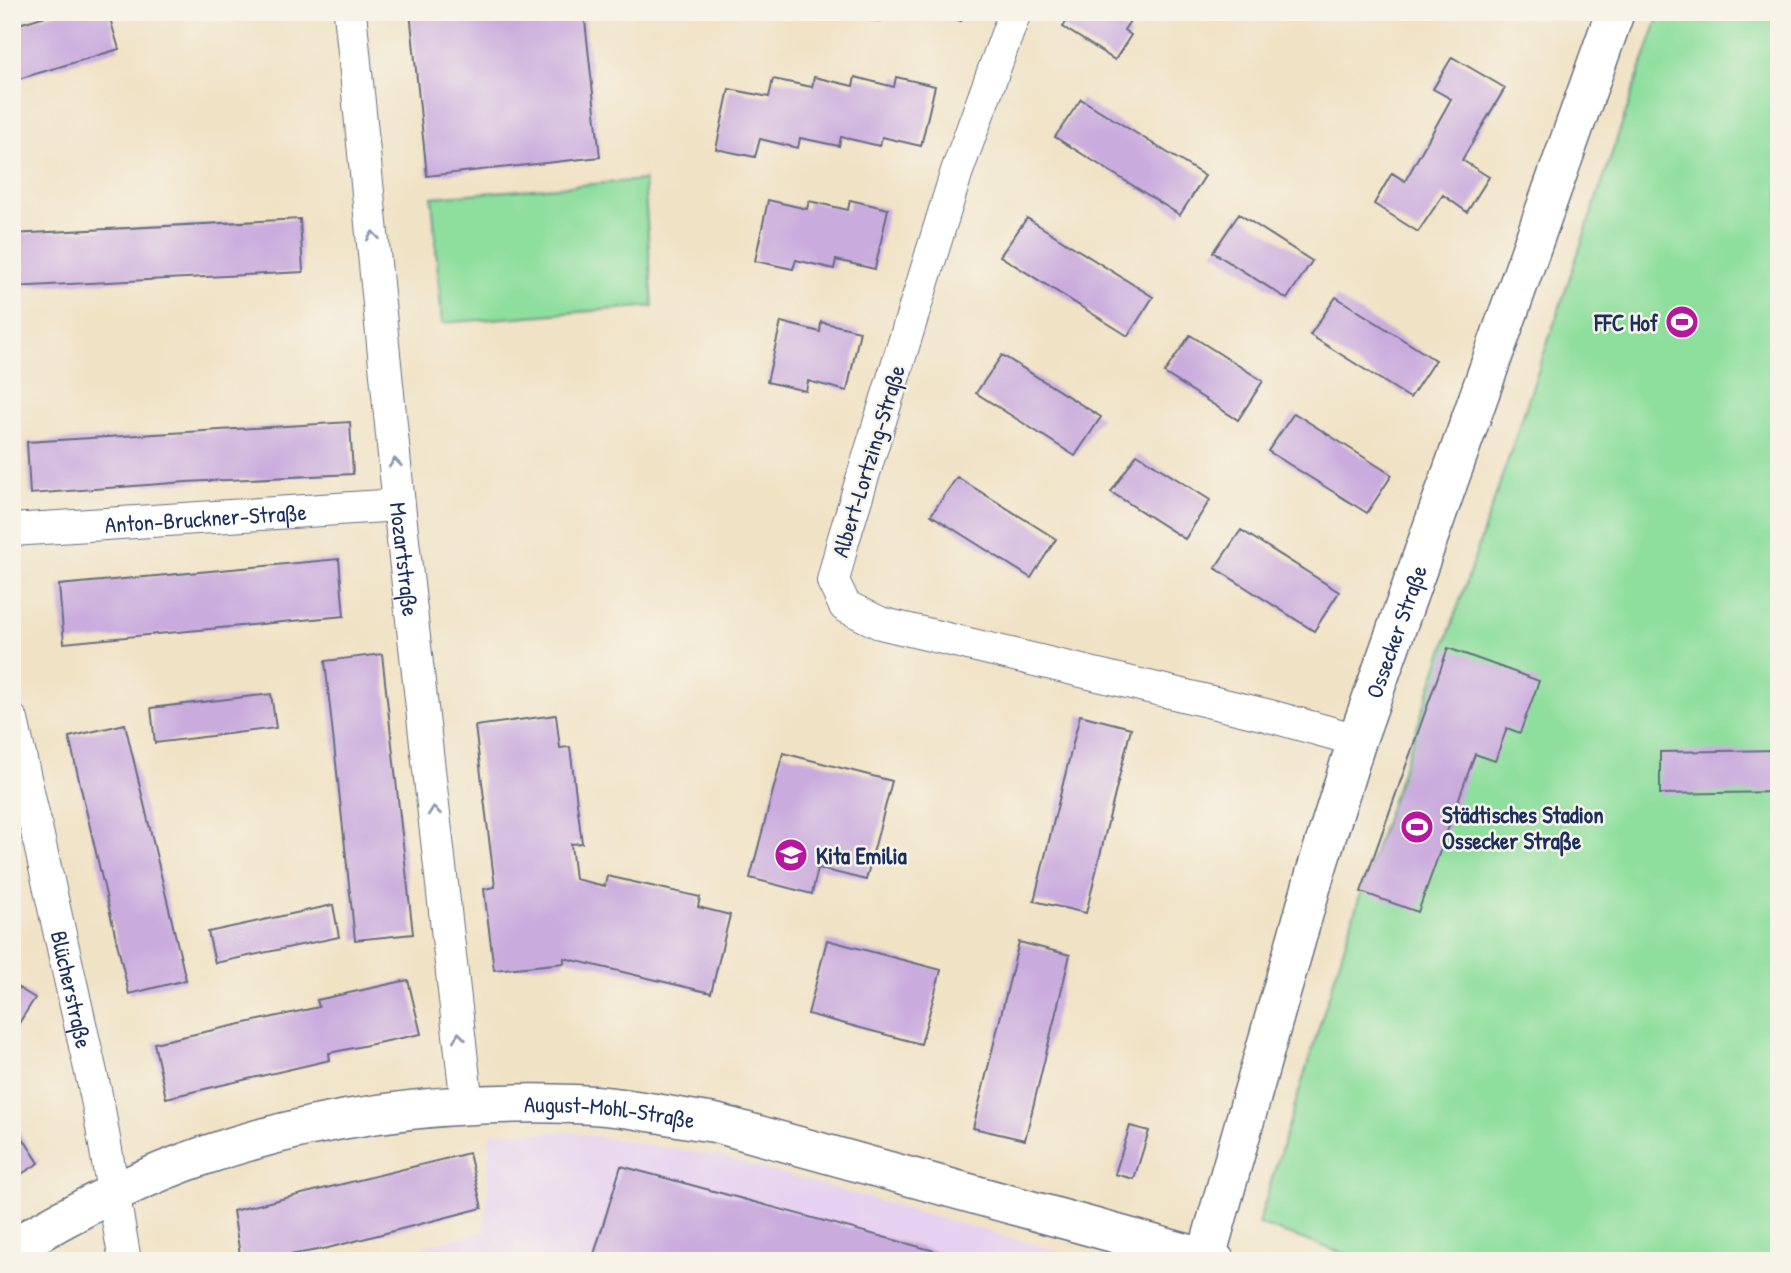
<svg xmlns="http://www.w3.org/2000/svg" width="1791" height="1273" font-family="'Patrick Hand',sans-serif">
<rect width="100%" height="100%" fill="#f7f3e8"/>
<filter id="ink" filterUnits="userSpaceOnUse"><feTurbulence type="fractalNoise" baseFrequency=".0143" numOctaves="2"/><feDisplacementMap in="SourceGraphic" scale="14" xChannelSelector="R" yChannelSelector="G"/><feConvolveMatrix kernelMatrix="1 2 1 2 8 2 1 2 1" color-interpolation-filters="sRGB"/></filter>
<filter id="wash" filterUnits="userSpaceOnUse"><feTurbulence type="fractalNoise" baseFrequency=".00686" numOctaves="4" result="noise"/><feDisplacementMap in="SourceGraphic" scale="28" xChannelSelector="R" yChannelSelector="G"/><feGaussianBlur stdDeviation="1.57" result="paint"/><feColorMatrix in="noise" values="0 0 0 0 0 0 0 0 0 0 0 0 0 0 0 0 0 1.4 0 .05"/><feComposite in="paint" operator="in"/></filter>
<g filter="url(#wash)">
<rect width="100%" height="100%" fill="#f0e2c5"/>
<!-- built -->
<path fill="#e6d2f0" d="M490,1132H569L718,1156L1093,1261H366L485,1231Z"/>
<!-- green -->
<path fill="#8ede9d" stroke="#54867e" stroke-width="2" d="M1660,12H1779V1261H1366L1258,1224L1361,892Z
M644,180L653,306L442,323L432,197Z"/>
<g id="blocks">
<!-- building -->
<path fill="#c9abdd" d="M59,12H108L119,49L12,81V26Z
M410,12H584L600,157L427,176Z
M845,12H881L880,21Z
M889,12H922L920,21Z
M930,12H963L961,21Z
M1072,12H1136L1124,30L1131,35L1115,60L1063,27Z
M1452,57L1505,88L1462,160L1489,177L1467,212L1443,195L1418,232L1374,204L1392,173L1405,181L1451,99L1433,89Z
M814,77L853,86L855,77L894,87L896,77L935,86L921,146L882,137L880,146L841,137L839,146L800,138L798,148L760,139L755,157L716,149L729,89L769,97L773,79L812,87Z
M1081,99L1205,176L1180,215L1055,137Z
M768,200L807,209L809,201L848,210L850,200L888,209L875,269L836,260L834,269L796,260L793,269L755,261Z
M1239,214L1312,261L1287,299L1213,252Z
M1027,218L1153,297L1128,336L1000,256Z
M300,219L303,272L12,287V234Z
M1336,297L1435,360L1410,398L1310,335Z
M781,322L820,332L821,322L860,331L847,391L808,381L806,391L767,382Z
M1190,335L1263,381L1238,420L1164,373Z
M1002,355L1101,417L1075,456L976,393Z
M1294,413L1392,475L1367,513L1268,451Z
M350,422L353,474L186,482L30,494L27,442Z
M1137,454L1210,500L1185,539L1111,492Z
M957,477L1056,539L1031,578L931,515Z
M1241,530L1339,592L1314,631L1215,568Z
M339,559L344,616L64,643L59,585Z
M1448,648L1539,681L1520,733L1507,728L1495,761L1475,754L1418,912L1361,892Z
M382,654L413,934L355,940L325,661Z
M271,694L276,728L155,743L151,708Z
M556,715L560,748L570,747L582,843L571,844L575,879L605,886L607,876L700,897L698,907L730,915L711,993L564,958V963L494,970L484,889L495,887L475,726Z
M1080,715L1131,728L1086,913L1034,901Z
M125,724L186,980L129,994L69,737Z
M1779,750V792L1660,794V752Z
M783,753L892,781L866,880L818,868L812,894L750,878Z
M333,905L339,937L215,963L208,932Z
M827,940L941,970L921,1044L808,1014Z
M1019,942L1070,955L1025,1140L973,1128Z
M408,980L421,1034L329,1053L330,1060L166,1098L154,1043L319,1007L317,1000Z
M12,984L35,998L12,1034Z
M12,1121L39,1163L12,1180Z
M1130,1126L1149,1131L1134,1179L1115,1174Z
M469,1153L482,1208L328,1248L258,1261H241L233,1211Z
M621,1166L968,1260V1261H592Z"/>
</g>
</g>
<g filter="url(#ink)">
<use href="#blocks" fill-opacity="0" stroke="#666e82" stroke-width="2"/>
<g fill="none" stroke-linecap="round" stroke-linejoin="round">
<defs>
<g id="minor">
<path id="s1" d="M350,12L399,505L467,1105"/>
<path d="M1015,12L957,171L843,541L833,581L845,606L880,623L1266,715L1357,740"/>
<path id="s2" d="M12,530L399,505"/>
<path id="s3" d="M12,720L98,1104L125,1261"/>
</g>
<g id="tertiary">
<path id="s4" d="M1205,1261L1315,874L1357,740L1615,12"/>
</g>
<g id="secondary">
<path id="s5" d="M12,1248C73,1212 137,1178 203,1156C321,1115 449,1100 573,1104C621,1105 668,1116 715,1123L1215,1261"/>
</g>
</defs>
<!-- minor casing -->
<use href="#minor" stroke="#666e82" stroke-width="34"/>
<!-- tertiary casing -->
<use href="#tertiary" stroke="#666e82" stroke-width="41"/>
<!-- secondary casing -->
<use href="#secondary" stroke="#666e82" stroke-width="41"/>
<!-- minor -->
<use href="#minor" stroke="#fff" stroke-width="32"/>
<!-- tertiary -->
<use href="#tertiary" stroke="#fff" stroke-width="38"/>
<!-- secondary -->
<use href="#secondary" stroke="#fff" stroke-width="38"/>
</g>
<!-- one-way arrows -->
<defs><path id="oneway-chevron" d="M-2-3.5L2.5 0L-2 3.5" fill="none" stroke-width="1.6" stroke-linecap="round" stroke-linejoin="round" transform="scale(1.75)"/></defs>
<g stroke="#8d97ae">
<use href="#oneway-chevron" transform="translate(373 236) rotate(-96)"/>
<use href="#oneway-chevron" transform="translate(395 463) rotate(-96)"/>
<use href="#oneway-chevron" transform="translate(434 811) rotate(-96)"/>
<use href="#oneway-chevron" transform="translate(459 1037) rotate(-96)"/>
</g>
</g>
<!-- icons -->
<defs>
<symbol id="stadium-disc" viewBox="-11 -11 22 22"><circle r="9.5" fill="#b5179e" stroke="#f7f3e8"/><path d="M0-5a6.5 5 0 1 0 0 10a6.5 5 0 1 0 0-10ZM-3.5-1.8h7v3.6h-7Z" fill="#fff"/></symbol>
<symbol id="school-disc" viewBox="-11 -11 22 22"><circle r="9.5" fill="#b5179e" stroke="#f7f3e8"/><path d="M0-5L7-2L0 1L-7-2ZM-4 1L0 2.5L4 1V4Q0 6-4 4Z" fill="#fff"/></symbol>
</defs>
<g fill-rule="evenodd">
<use href="#stadium-disc" x="1663" y="303" width="38" height="38"/>
<use href="#stadium-disc" x="1398" y="808" width="38" height="38"/>
<use href="#school-disc" x="772" y="836" width="38" height="38"/>
</g>
<g text-anchor="middle" dominant-baseline="central" stroke-width="5" stroke-linejoin="round" paint-order="stroke">
<!-- poi labels -->
<g font-size="23" font-weight="bold" fill="#1b2f5e" stroke="#f7f3e8" text-anchor="start">
<text x="1658" y="322" text-anchor="end">FFC Hof</text>
<text x="1442" y="814">Städtisches Stadion<tspan x="1442" dy="26">Ossecker Straße</tspan></text>
<text x="816" y="855">Kita Emilia</text>
</g>
<!-- street labels -->
<g font-size="23" fill="#1b2f5e" stroke="#f7f3e8">
<text transform="translate(868 461) rotate(-73)">Albert-Lortzing-Straße</text>
<text stroke="none"><textPath href="#s2" startOffset="194">Anton-Bruckner-Straße</textPath></text>
<text stroke="none"><textPath href="#s1" startOffset="550">Mozartstraße</textPath></text>
<text stroke="none"><textPath href="#s4" startOffset="658">Ossecker Straße</textPath></text>
<text stroke="none"><textPath href="#s3" startOffset="276">Blücherstraße</textPath></text>
<text stroke="none"><textPath href="#s5" startOffset="625">August-Mohl-Straße</textPath></text>
</g>
</g>
<!-- margin -->
<rect width="1791" height="1273" fill="none" stroke="#f7f3e8" stroke-width="42"/>
</svg>
